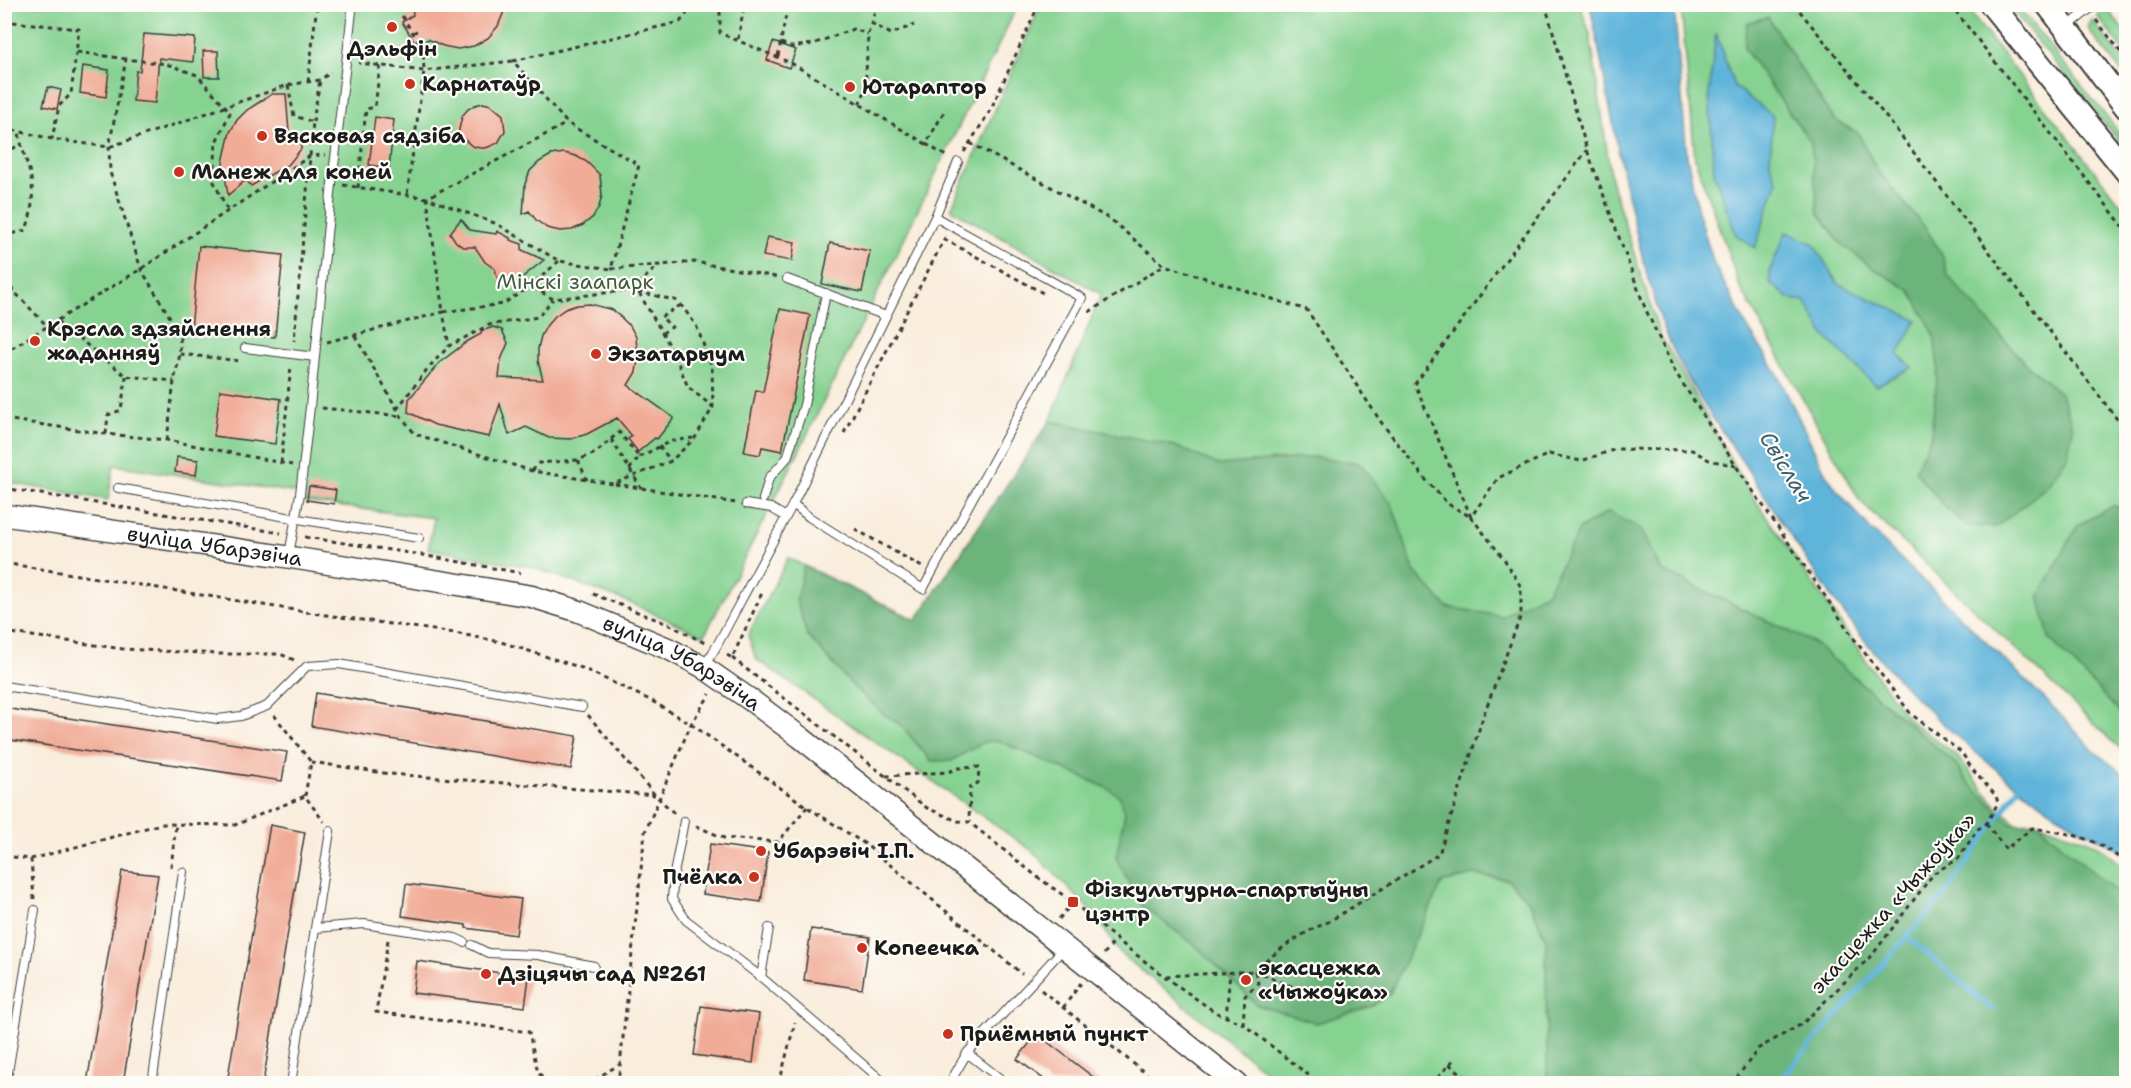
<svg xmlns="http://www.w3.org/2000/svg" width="2131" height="1088" font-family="'Shantell Sans',sans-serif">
<rect width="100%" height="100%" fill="#fdfcf7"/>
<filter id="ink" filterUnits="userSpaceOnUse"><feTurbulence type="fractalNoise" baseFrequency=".0167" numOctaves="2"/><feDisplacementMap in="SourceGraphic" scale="12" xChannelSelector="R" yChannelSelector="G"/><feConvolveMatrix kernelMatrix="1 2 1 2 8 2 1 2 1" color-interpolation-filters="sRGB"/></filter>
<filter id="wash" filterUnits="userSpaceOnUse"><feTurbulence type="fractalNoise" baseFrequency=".008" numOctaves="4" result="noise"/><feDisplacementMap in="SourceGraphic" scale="24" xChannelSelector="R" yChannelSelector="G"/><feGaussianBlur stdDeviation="1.35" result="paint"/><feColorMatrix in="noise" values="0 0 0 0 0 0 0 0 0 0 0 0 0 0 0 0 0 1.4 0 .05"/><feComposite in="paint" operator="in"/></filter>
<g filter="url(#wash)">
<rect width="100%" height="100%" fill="#f9eddc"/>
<!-- green -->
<path fill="#85d291" stroke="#507756" stroke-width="1.5" d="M5,5H1018C915,216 813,428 704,636L626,601L532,567L428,549L434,518L305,502V494L114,465L108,500L5,482Z
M1041,5H1580L1590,34L1612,184L1660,335L1749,491L1881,682L1909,720L1956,755L1997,807L2016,823L2036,822L2096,844L2126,868V1083H1280L1120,953L1094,914L1031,850L756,659L748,635L788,558L916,620L1050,421L1101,294L951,209Z
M1681,5H1964L2126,211V754L1860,501L1740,287L1695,159Z
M2008,5H2016L2025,15L2126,141V150Z
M2106,7L2126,34V53L2097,16Z
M2092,20L2126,63V78L2090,32L2088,27Z"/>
<!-- forest -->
<path fill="#6cb47b" stroke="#44684c" stroke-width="1.5" d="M1768,17L1823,104L1836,121L1858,133L1877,170L1927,230L1942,255L1948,276L2023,361L2061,394L2073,428L2067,458L2046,487L1996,527L1966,526L1945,507L1915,471L1931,435L1938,367L1934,334L1910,290L1874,269L1839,242L1818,212L1811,143L1744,48L1747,23Z
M1050,421L1175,446L1219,465L1314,457L1360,463L1392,504L1414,571L1447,607L1502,616L1547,592L1580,528L1608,512L1641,529L1661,570L1814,643L1956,764L1966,780L2010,823H2040L2047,832L2126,901V1083H1547L1546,940L1530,902L1506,879L1473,875L1442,883L1389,995L1372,1006L1317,1023L1257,1005L1196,946L1142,906L1116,858L1125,812L1120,797L1107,788L999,741L984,742L951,761H931L901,725L882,713L853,686L807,635L796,600L804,566L916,620Z
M2113,506L2126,508V719L2049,638L2039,596L2078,525Z"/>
<!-- water -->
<path fill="#5eb4da" stroke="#3d687b" stroke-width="1.5" d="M1590,5H1674L1687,156L1698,211L1714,264L1746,325L1777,373L1826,474L1837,490L1870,529L2052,706L2094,751L2126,776V855C2110,843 2090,835 2072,824C2029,797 1989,765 1951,731C1863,654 1809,565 1746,467C1714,419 1678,372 1660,317C1627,216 1611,108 1590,5Z
M1716,33L1734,86L1773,116L1770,163L1777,182L1755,248L1736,235L1714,173L1709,94Z
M1786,232L1813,243L1838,284L1917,320L1898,354L1912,367L1876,386L1824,335L1805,301L1790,299L1770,283V270Z"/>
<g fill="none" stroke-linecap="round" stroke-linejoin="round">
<!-- stream -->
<path stroke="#5eb4da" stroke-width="5" d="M1906,936L1992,1009
M1776,1084L1946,893L2023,781"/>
</g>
<g id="blocks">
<!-- building -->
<path fill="#f1ac97" d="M412,4H507L498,26L488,38L474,46L458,49L443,46L428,39L417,46L402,22L413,15Z
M144,34L195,38L193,62L159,58L155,103L133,101L136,71H140Z
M773,42L796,50L789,68L767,60Z
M203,51H218L219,77H204Z
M83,66L109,70L106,97L80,93Z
M48,87L61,90L57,109L43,106Z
M272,94H286L289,132L295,133L301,141V149L289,164L251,186L246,180L228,195L223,162L230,132L237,120L247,110Z
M483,103L491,105L503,115L505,131L498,143L486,148H480L472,146L458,134L462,116L468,109L475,105Z
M375,117L394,120L389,168L369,165Z
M564,153L576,156L587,162L600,175L602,195L599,207L593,217L583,225L572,230L560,231L547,228L536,220L529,211L523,214L525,184L530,171L539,162L551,155Z
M461,219L470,230L496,234L497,231L510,238V240L522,244V250L544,260L509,288L497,277L495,269L485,262L475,247H463L456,242L450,233Z
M767,237L795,242L792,261L763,256Z
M830,243L870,251L862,292L822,284Z
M199,246L283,255L275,337L191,329Z
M590,304L613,310L630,326L636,337L638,360L636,372L628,385L674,418L657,439L655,438L638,452L628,439L632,436L617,418L587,434L571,439L549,438L526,427L509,435L500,404L489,437L435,425L408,412L409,399L439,363L468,341L481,334L482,331L493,327L502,330L508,343L501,360L499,378L543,380L538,361V348L541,336L547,325L555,316L565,309L577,305Z
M780,309L810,315L782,451L762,447L760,455L744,452L756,390L763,392Z
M220,390L281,399L275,444L214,436Z
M177,457L198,460L196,475L175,472Z
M309,486L336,490L334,504L307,500Z
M316,693L577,736L571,769L311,726Z
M4,708L287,752L282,781L4,739Z
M270,825L305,832L293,901L263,1083H227Z
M710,844L768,852L761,902L703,894Z
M122,871L158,875L123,1083H87Z
M406,884L521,899L516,935L466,928V925L402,916Z
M811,929L870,937L862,989L804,980Z
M417,961L529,977L525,1007L413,993Z
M701,1006L759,1014L753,1063L694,1055Z
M1037,1034L1101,1083H1049L1017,1059Z"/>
</g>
</g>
<g filter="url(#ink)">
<use href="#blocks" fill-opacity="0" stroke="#3d3b39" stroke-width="1.5"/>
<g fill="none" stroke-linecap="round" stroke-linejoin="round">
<defs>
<path id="service" d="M2067,27L2096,4
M935,217L958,162
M787,279L886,316
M245,348L315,357
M118,488L310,521L419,538
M763,499L769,478L787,458L804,405L826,293
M746,504L771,508L786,517
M289,555L300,494L310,407L332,184L352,11
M704,666L715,649L793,504L935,217L1082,298L923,589L809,517L793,504
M4,686L218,719L241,716L267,706L307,666L339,664L582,707
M684,821L674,874L672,899L686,920L761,977L886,1084
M316,928L364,924L455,938L464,942
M472,945L488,953L538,955L594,966
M761,977L769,928
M967,1053L1007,1084
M6,1084L35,910
M152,1084L183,872
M291,1084L330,831
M949,1084L967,1053L1064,948"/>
<g id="secondary">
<path id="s1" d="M4,515L288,557L530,596L578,611L669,649L703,667L752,701L800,737L1237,1084"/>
</g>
<path id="primary" d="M1991,4L2126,171
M2047,4L2126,107"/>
</defs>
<!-- service casing -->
<use href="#service" stroke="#3d3b39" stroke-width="10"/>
<!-- secondary casing -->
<use href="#secondary" stroke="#3d3b39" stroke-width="24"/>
<!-- primary casing -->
<use href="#primary" stroke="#3d3b39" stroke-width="26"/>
<!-- path -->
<path stroke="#3d3b39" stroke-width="3" stroke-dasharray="4.5 4.5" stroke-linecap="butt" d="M715,4L720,10V33L791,63L926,144L945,110
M1545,4L1587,150L1645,308L1674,370L1736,466L1855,640L1911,714L1962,753L1972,769L1996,796L1998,803L1986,824L1978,829L1958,859L1934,873L1873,954L1802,1024L1759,1048L1732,1084
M1794,4L1895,128L2126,431
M1950,4L2126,230
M402,16L423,49L424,71L407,195
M2096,20L2126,59
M4,21L79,29L71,94L59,106L52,139
M871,23L891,34L914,25
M413,33L420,29
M738,39L743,12L742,4
M781,43L791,47L813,44L853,29L868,34
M77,52L126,59
M778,56L788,4
M513,61L680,22L694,4
M308,82L317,4
M288,85L294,116L313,122L294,341
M859,104L865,92L868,34L877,4
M313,122L320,80
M4,128L52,139L109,147L288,85L320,80L331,72
M970,143L1110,219L1164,265L1307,310L1381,422L1426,480L1448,504L1471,517
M926,144L946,156
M964,152L990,111L1039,4
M4,153L20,145
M343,185L427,198L497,224L559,261L611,269L639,165L567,123L513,61L424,71L359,63
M358,188L366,109L375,107L380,66
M4,236L26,230C32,213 34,196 31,178C28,163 21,149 19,132
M944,239L1043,293
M559,261L531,286L503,304L443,312L427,198L567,123
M611,269L695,262L776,277
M4,281L48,327
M631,290L659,265
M639,293L674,353L688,387L713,407
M1089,312L1164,265
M57,321L126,376L174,381
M662,333L672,327L661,317L681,305
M355,336L401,416L415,434L532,471L613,484L671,461L695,438L713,407L712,367L696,325L678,301L631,290L553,299L531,286
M327,342L443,312L449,346L489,325L538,317L553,299
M4,353L141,269L310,156L325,155
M180,354L241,361
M322,408L401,416
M397,409L428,368L449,346
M4,419L106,434L167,440L292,465
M844,433L946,236
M106,434L108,415L121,410L126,376
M611,439L619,432L639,457L629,470
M167,440L174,381L180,354V334L141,269L110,172L109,147L126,59L166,64L197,75L226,107L230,113L216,142L214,182L228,211
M659,446L671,461
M639,457L671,441L693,438
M578,460L587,480
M281,463L291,366
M532,471L539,463L578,460L596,453L611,439L641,488
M615,484L736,503
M4,488L281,533
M1471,517L1415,384L1587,150
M855,529L922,567
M305,537L416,554L521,573
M4,563L319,614L455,633L501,642L582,668L652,701L691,724L807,807L865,844L1022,974
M593,594L670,625L705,643
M4,632L123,649L219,654H280L294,660
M727,655L732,658L762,593
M732,658L927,808L958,821L969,822L1040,879L1073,902L1116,939L1164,976L1215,1012L1243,1024L1320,1084
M274,715L311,762L305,796
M588,715L655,795L675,814
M311,762L390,774L655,795
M886,776L948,772L959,768L979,767L978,783L970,787L969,822
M1986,824L2006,849L2032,828C2073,834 2093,836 2126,863
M696,826L724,838L778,842L807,807
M4,856L31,859L161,824L235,825L305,796L324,822
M31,859L34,899
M171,867L176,824
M1059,919L1073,902
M388,940L376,1012L529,1032L538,1073L553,1084
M1104,954L1116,939
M1166,976L1255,971L1258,983L1245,996L1243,1024
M1041,990L1159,1084
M1300,990L1255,971C1277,950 1300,934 1328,922L1439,854L1484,714L1521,615V587L1504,559L1471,517L1498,478L1549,454L1581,461L1616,449L1692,450L1709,460L1736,466
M1063,1008L1081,983
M1226,1018L1230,972
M1449,1064L1475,1084
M587,1084L620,1064
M618,1084L645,832L691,724L710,694
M779,1084L795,1022
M1432,1084L1455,1058"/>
<!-- service -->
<use href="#service" stroke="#fff" stroke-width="8"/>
<!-- secondary -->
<use href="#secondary" stroke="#fff" stroke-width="21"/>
<!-- primary -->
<use href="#primary" stroke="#fff" stroke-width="22"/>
</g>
</g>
<!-- markers -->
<g fill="#c8321e" stroke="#fdfcf7" stroke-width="2">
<circle cx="392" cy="27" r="6"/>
<circle cx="410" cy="84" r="6"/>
<circle cx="850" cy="87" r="6"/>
<circle cx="262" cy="136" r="6"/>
<circle cx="179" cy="172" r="6"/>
<circle cx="35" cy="341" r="6"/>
<circle cx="596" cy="354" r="6"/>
<circle cx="761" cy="851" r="6"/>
<circle cx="754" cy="877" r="6"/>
<rect x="1067" y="896" width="12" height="12" rx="3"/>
<circle cx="862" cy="948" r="6"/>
<circle cx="486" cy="974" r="6"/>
<circle cx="1246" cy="980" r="6"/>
<circle cx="948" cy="1034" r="6"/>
</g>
<g text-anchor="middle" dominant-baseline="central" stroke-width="4.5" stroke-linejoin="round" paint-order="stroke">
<!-- poi labels -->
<g font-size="21" font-weight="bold" fill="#1c1c1c" stroke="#fdfcf7" text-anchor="start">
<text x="392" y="49" text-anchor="middle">Дэльфін</text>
<text x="422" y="84">Карнатаўр</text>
<text x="862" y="87">Ютараптор</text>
<text x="274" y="136">Вясковая сядзіба</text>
<text x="191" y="172">Манеж для коней</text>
<text x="47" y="329">Крэсла здзяйснення<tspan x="47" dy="24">жаданняў</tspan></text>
<text x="608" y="354">Экзатарыум</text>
<text x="773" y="851">Убарэвіч І.П.</text>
<text x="742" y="877" text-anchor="end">Пчёлка</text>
<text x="1085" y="890">Фізкультурна-спартыўны<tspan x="1085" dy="24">цэнтр</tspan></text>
<text x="874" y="948">Копеечка</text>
<text x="1258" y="968">экасцежка<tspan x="1258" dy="24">«Чыжоўка»</tspan></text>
<text x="498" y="974">Дзіцячы сад №261</text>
<text x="960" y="1034">Приёмный пункт</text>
</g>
<!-- park labels -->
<g font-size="21" fill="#415c45" stroke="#fdfcf7">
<text x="575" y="282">Мінскі заапарк</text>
</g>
<!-- street labels -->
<g font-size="21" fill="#1c1c1c" stroke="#fdfcf7">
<text stroke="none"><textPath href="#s1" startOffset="213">вуліца Убарэвіча</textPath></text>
<text stroke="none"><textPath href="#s1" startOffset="699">вуліца Убарэвіча</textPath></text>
<text transform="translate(1893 903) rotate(-48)">экасцежка «Чыжоўка»</text>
</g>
<!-- water labels -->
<g font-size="22" font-style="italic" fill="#3a6071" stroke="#fdfcf7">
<text transform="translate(1786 467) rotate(58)">Свіслач</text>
</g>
</g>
<!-- margin -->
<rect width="2131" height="1088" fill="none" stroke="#fdfcf7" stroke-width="24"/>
</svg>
